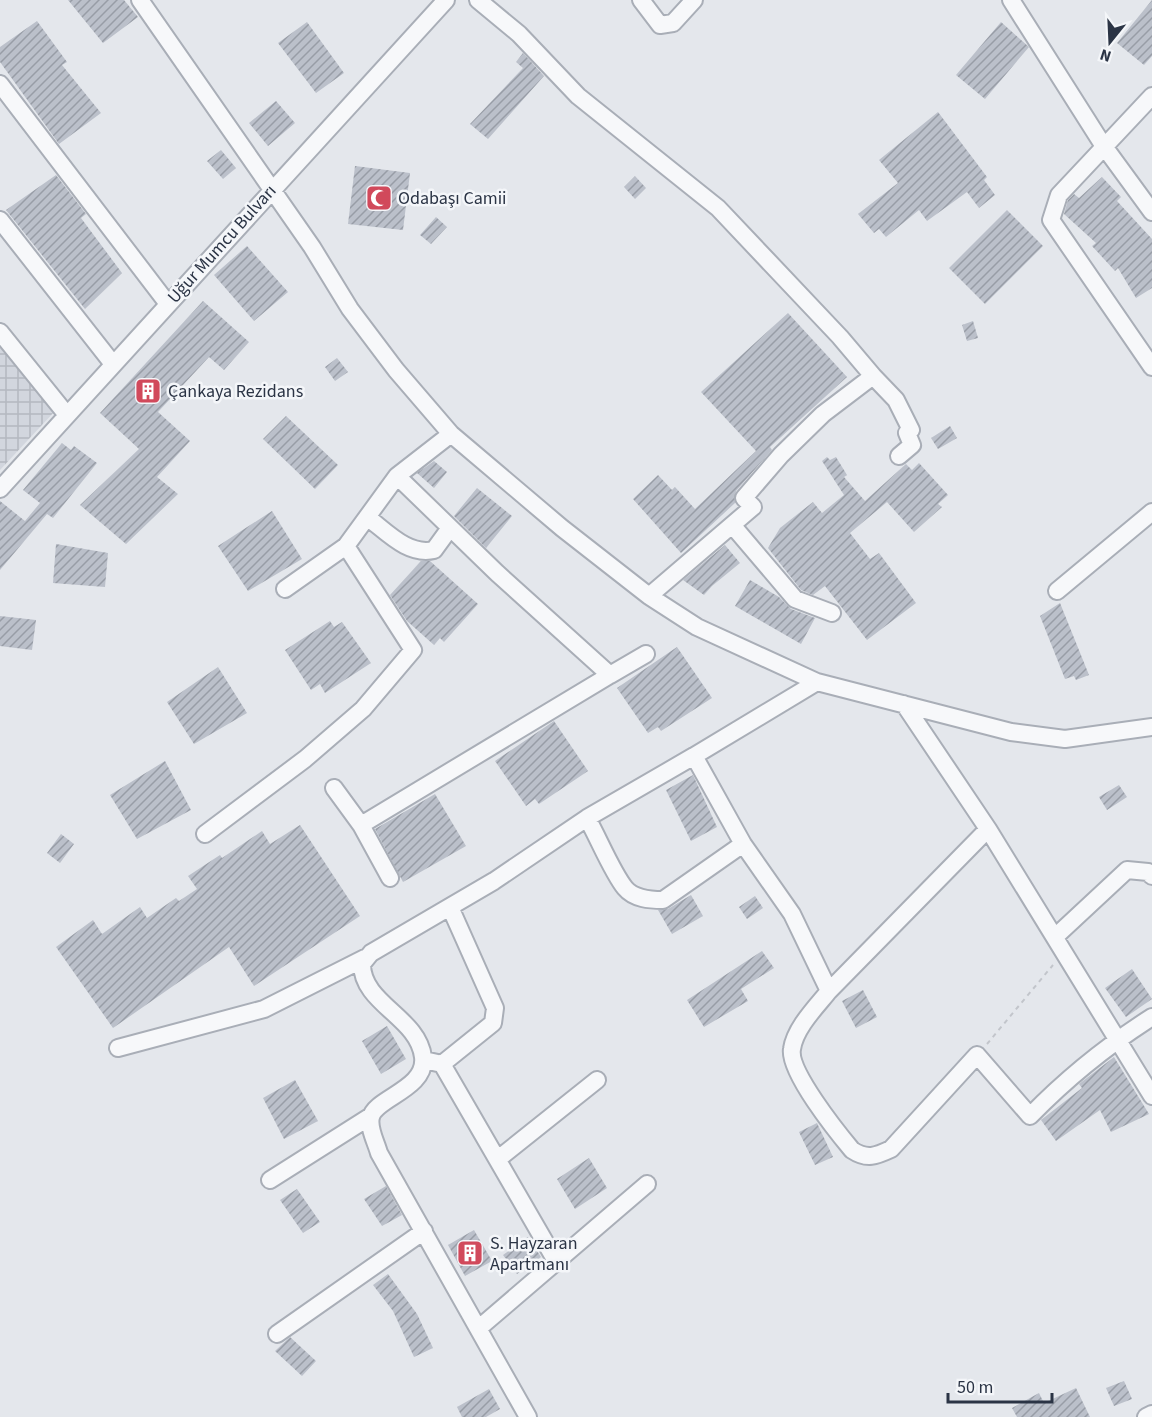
<svg xmlns="http://www.w3.org/2000/svg" width="1152" height="1417" font-family="'Source Sans 3',sans-serif">
<defs>
<pattern id="industrial-grid" width="8" height="8" patternUnits="userSpaceOnUse" patternTransform="scale(1.5)"><rect width="8" height="8" fill="#d2d6de"/><path d="M0 4h8M4 0v8" fill="none" stroke="#b4b8c0"/></pattern>
<pattern id="building-hatch" width="6" height="6" patternUnits="userSpaceOnUse" patternTransform="scale(1.5)"><rect width="6" height="6" fill="#bbc0ca"/><path d="M-1 1l2-2M0 6l6-6M5 7l2-2" fill="none" stroke="#989da6"/></pattern>
</defs>
<rect width="100%" height="100%" fill="#e4e7ec"/>
<!-- industrial -->
<path fill="url(#industrial-grid)" d="M0,339L55,411L0,470Z"/>
<!-- building -->
<path fill="url(#building-hatch)" d="M68,0H124L138,17L103,43Z
M1152,0V56L1144,65L1117,43Z
M37,21L67,62L62,65L101,113L59,144L0,62V47Z
M307,22L344,73L316,93L278,43Z
M1001,22L1029,47L985,99L956,75Z
M523,53L544,76L488,139L470,124L523,68L516,62Z
M276,101L295,123L268,146L249,123Z
M938,112L987,177L984,180L995,195L979,208L967,192L927,221L919,210L886,237L879,229L874,233L858,214L898,183L879,160Z
M221,150L236,168L223,179L207,161Z
M355,166L410,173L403,230L348,224Z
M56,175L86,214L81,218L122,273L85,309L6,210Z
M635,176L646,188L635,199L624,187Z
M1102,177L1121,197L1117,201L1152,239V288L1136,298L1118,268L1115,271L1092,246L1096,243L1064,214L1068,200L1074,194L1079,198Z
M1007,210L1043,246L985,304L949,268Z
M436,217L447,227L431,244L420,235Z
M247,246L288,292L254,321L214,275Z
M203,301L249,342L224,370L209,357L158,412L190,441L157,477L178,494L126,544L80,505L139,449L100,413Z
M788,313L847,377L770,447L772,450L736,491L735,503L681,553L633,499L658,475L672,490L675,487L695,509L756,451L701,392Z
M973,321L978,338L967,341L962,325Z
M337,358L348,372L335,381L325,367Z
M286,416L338,465L315,489L263,439Z
M950,426L957,438L938,449L931,438Z
M62,443L71,450L74,446L97,463L53,518L47,514L0,570V501L25,521L40,503L23,490Z
M827,457L830,460L836,457L847,475L844,477L865,501L906,464L912,470L919,463L948,495L938,504L942,507L914,532L887,502L850,533L870,559L879,553L916,603L867,640L825,586L813,595L801,590L768,548L780,528L813,502L822,513L844,495L822,461Z
M434,461L447,472L434,488L417,473Z
M477,488L512,516L486,548L454,516Z
M272,511L302,559L248,591L218,546Z
M56,544L108,553L105,587L53,583Z
M725,545L740,563L712,586L704,595L683,580Z
M421,561H430L478,604L444,642L440,638L434,645L407,621L390,595Z
M750,580L779,597L791,609L815,618L801,644L735,606Z
M1060,603L1089,675L1076,680L1074,676L1065,679L1040,616Z
M0,616L36,620L32,650L0,646Z
M330,621L334,627L342,622L371,663L325,693L320,684L311,690L285,650Z
M677,647L712,698L661,731L658,727L648,733L617,688Z
M218,667L247,713L194,744L167,702Z
M554,721L588,771L539,804L535,799L526,806L495,761Z
M165,761L191,810L137,839L110,795Z
M693,775L717,827L691,841L666,790Z
M1119,785L1127,797L1107,810L1099,797Z
M435,794L466,846L403,882L375,829Z
M300,825L360,916L254,986L229,947L113,1028L56,947L93,920L102,934L140,907L147,918L176,898L179,901L197,889L188,876L220,855L222,858L262,831L270,844Z
M61,834L74,844L60,863L47,853Z
M691,895L703,916L672,934L658,910L668,909Z
M755,896L763,908L747,919L739,907Z
M762,951L774,968L741,989L748,1001L704,1027L687,1000Z
M1132,969L1152,999L1126,1017L1105,988Z
M863,990L877,1017L856,1028L842,1001Z
M387,1026L406,1059L381,1074L362,1041Z
M1114,1057L1149,1114L1111,1132L1100,1110L1056,1141L1041,1120L1082,1088L1079,1084Z
M295,1080L318,1121L284,1139L263,1098Z
M817,1123L833,1157L815,1165L799,1132Z
M589,1158L607,1188L575,1209L557,1179Z
M386,1186L402,1215L382,1226L364,1199Z
M297,1189L320,1222L303,1233L280,1200Z
M474,1230L492,1261L465,1276L448,1245Z
M528,1237L541,1257L517,1274L503,1255Z
M388,1274L417,1314L433,1348L414,1357L393,1311L373,1285Z
M290,1337L316,1361L302,1376L275,1351Z
M1124,1381L1132,1399L1114,1406L1106,1388Z
M1076,1388L1090,1417H1017L1012,1408L1039,1393L1044,1403Z
M489,1389L500,1409L486,1417H462L457,1407Z"/>
<g fill="none" stroke-linecap="round" stroke-linejoin="round">
<defs>
<path id="minor" d="M140,0L312,247L350,309L396,370L451,434L562,528L649,596L697,627L817,682L1011,732L1065,739L1152,727
M478,0L519,34L578,96L718,208L840,337L873,376L823,414L781,455L744,498L753,507L649,596
M641,0L660,25L673,23L694,0
M1011,0L1103,145L1152,212
M0,84L168,304
M1152,96L1059,195L1051,220L1152,367
M0,220L113,364
M0,332L67,415
M873,376L896,400L911,430L907,433L912,445L899,456
M0,489L446,0
M367,517C387,532 408,556 434,550L450,528
M733,526L795,599L832,613
M285,589L346,546
M1057,591L1152,512
M610,675L646,654
M817,682L694,756L743,844L792,914L829,991
M904,704L988,829L1152,1096
M334,788L361,825L390,878
M587,818C598,837 612,872 625,888C634,899 650,900 663,900L743,844
M361,825L610,675L497,573L397,476
M988,829L829,991C816,1007 795,1028 792,1049C788,1071 837,1132 852,1150C867,1160 876,1156 891,1149L977,1055L1030,1116C1067,1078 1108,1045 1152,1017
M205,834L305,759L363,709L413,650L346,546L397,476L451,434
M1055,937L1127,870L1148,872L1152,876
M118,1048L264,1009L365,958
M424,1060L442,1064L556,1261
M442,1064L493,1023L495,1008L450,907
M498,1159L597,1080
M270,1180L371,1116
M479,1328L647,1184
M277,1334L424,1231
M528,1417L379,1153C376,1142 368,1128 371,1117C375,1098 427,1089 423,1057C418,1017 362,1004 362,964L371,953L494,881L587,818L694,756
M1146,1417L1152,1414"/>
</defs>
<!-- minor casing -->
<use href="#minor" stroke="#a9aeb7" stroke-width="20"/>
<!-- path -->
<path stroke="#c2c5cb" stroke-width="2" stroke-dasharray="4.5 4.5" stroke-linecap="butt" d="M987,1044L1053,965"/>
<!-- minor -->
<use href="#minor" stroke="#f7f8fa" stroke-width="16"/>
</g>
<!-- icons -->
<defs>
<symbol id="mosque-square" viewBox="-11 -11 22 22"><rect x="-9" y="-9" width="18" height="18" rx="4" fill="#d1495b" stroke="#f4f6f9"/><path d="M3.5-4.9A6 6 0 1 0 3.5 4.9A5 5 0 1 1 3.5-4.9Z" fill="#fff"/></symbol>
<symbol id="building-square" viewBox="-11 -11 22 22"><rect x="-9" y="-9" width="18" height="18" rx="4" fill="#d1495b" stroke="#f4f6f9"/><path d="M-4-6H4V6H1V3H-1V6H-4ZM-2.5-4.3h1.7v1.8h-1.7ZM.8-4.3h1.7v1.8H.8ZM-2.5-1h1.7V.8h-1.7ZM.8-1h1.7V.8H.8Z" fill="#fff"/></symbol>
</defs>
<g fill-rule="evenodd">
<use href="#mosque-square" x="364" y="183" width="30" height="30"/>
<use href="#building-square" x="133" y="376" width="30" height="30"/>
<use href="#building-square" x="455" y="1238" width="30" height="30"/>
</g>
<g text-anchor="middle" dominant-baseline="central" stroke-width="5" stroke-linejoin="round" paint-order="stroke">
<!-- poi labels -->
<g font-size="18" fill="#2b3445" stroke="#f4f6f9" text-anchor="start">
<text x="398" y="198">Odabaşı Camii</text>
<text x="168" y="391">Çankaya Rezidans</text>
<text x="490" y="1243">S. Hayzaran<tspan x="490" dy="21">Apartmanı</tspan></text>
</g>
<!-- street labels -->
<g font-size="18" fill="#2b3445" stroke="#f4f6f9">
<text transform="translate(222 244) rotate(-48)">Uğur Mumcu Bulvarı</text>
</g>
</g>
<!-- north arrow -->
<g transform="translate(1110 42) rotate(198)" stroke="#f4f6f9" stroke-width="4.5" paint-order="stroke">
<path d="M0-4.5L10 22L0 15L-10 22Z" fill="#2b3445"/>
<text y="-9" font-size="16" font-weight="bold" text-anchor="middle" fill="#2b3445">N</text>
</g>
<!-- scale -->
<path d="M948 1393v9h104v-9" fill="none" stroke="#2b3445" stroke-width="3"/>
<text x="957" y="1393" font-size="18" fill="#2b3445" stroke="#f4f6f9" stroke-width="4.5" paint-order="stroke">50 m</text>
</svg>
